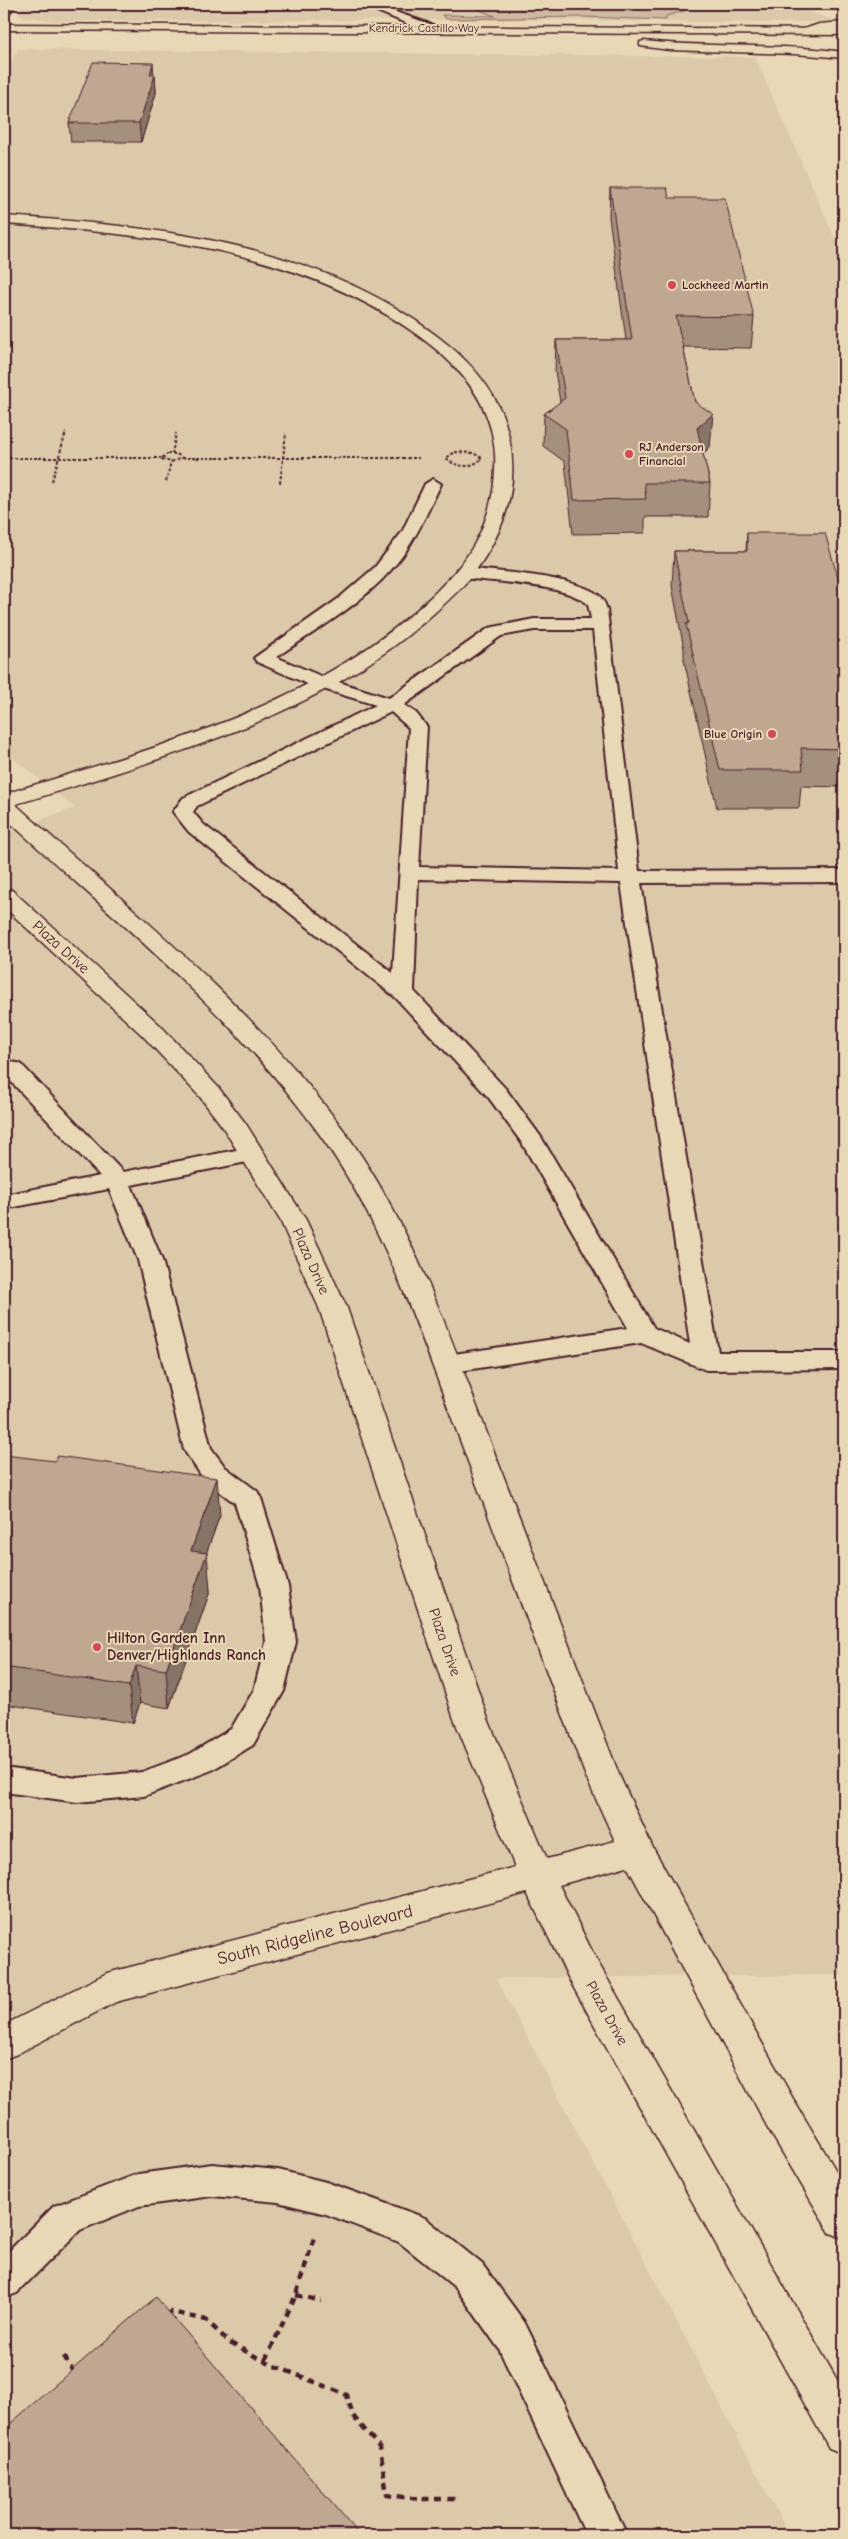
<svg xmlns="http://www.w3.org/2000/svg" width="848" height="2539" font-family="'Comic Neue',sans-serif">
<rect width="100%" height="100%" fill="#e9d8b5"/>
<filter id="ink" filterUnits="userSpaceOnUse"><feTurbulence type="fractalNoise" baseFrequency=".02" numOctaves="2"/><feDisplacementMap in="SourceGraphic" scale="10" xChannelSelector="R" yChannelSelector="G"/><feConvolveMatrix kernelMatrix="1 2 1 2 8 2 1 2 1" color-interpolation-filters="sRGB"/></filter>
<g filter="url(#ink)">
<!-- built -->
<path fill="#dcc9aa" d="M23,4H786L837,21L775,23L555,20L56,21L24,17L19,13Z
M18,49L755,57L844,259V1975L496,1978L789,2535H4V832L75,808L4,751V77Z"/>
<!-- green -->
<path fill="#cfba9f" stroke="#8c6c65" d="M464,4H521L527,7L558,4H688L690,7L684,11L666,16V20L583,17L447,19L442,15L495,16Z"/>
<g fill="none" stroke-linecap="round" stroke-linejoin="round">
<defs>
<path id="lane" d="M360,4H373L441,28L436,31L408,24Z
M433,479L441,484C429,508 419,533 403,555C371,599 321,627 276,657L323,677L389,698L489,628L534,619H591L588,604C564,584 495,582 463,578L457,577L455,573L457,569L463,568C500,572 562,575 594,592C601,596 605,602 607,610L639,871L844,870V882L641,883L718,1352H844V1369L706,1370L641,1343L447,1373L438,1370L434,1364L438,1358L447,1355L628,1328L522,1143L489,1098L395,997L189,832L173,812L183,798L376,705L310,685L257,662L254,658L338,599L375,567L402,532L425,484ZM534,630H593L619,871L419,867L427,727L416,713L404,705L501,636ZM391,712L409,728L393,973L203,824L193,812L197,806ZM418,879L621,883L690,1344L654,1328L541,1137L505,1088L414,991Z
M4,1060L21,1064L123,1172L252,1147L260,1149L264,1154L260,1159L252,1161L131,1185L162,1260L211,1448L225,1467L257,1491L261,1498L288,1586L296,1642L284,1691L253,1745L212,1770L144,1796L77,1802L4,1792V1768L77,1778L142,1772L190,1754L231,1729L254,1690L266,1642L260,1586L235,1503L205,1481L184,1450L138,1260L109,1189L4,1209V1195L100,1176L4,1074Z
M212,2164L278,2170L326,2182L412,2213L425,2218L482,2264L525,2323L627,2535H586L499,2349L456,2288L399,2242L326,2214L278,2202L212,2196L139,2206L80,2230L17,2293L4,2298V2256L54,2206L138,2174Z"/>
<path id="street" d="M4,216C153,226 315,242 437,336C473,363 503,397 510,443C519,493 501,539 470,578C456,594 440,608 424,622C335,699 223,739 113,774C77,785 41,798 4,807V794C161,746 340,701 454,573C483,540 497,498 495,454C492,406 464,371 428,343C308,250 151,234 4,224Z"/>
<path id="secondary" d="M4,4H15L8,16L4,17Z
M4,24L844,29V35L4,30Z
M4,800L12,801C126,905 250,1003 342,1128C410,1220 448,1331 488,1436C532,1550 576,1663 620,1777L652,1846L796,2104L844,2184V2238L830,2233L768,2128L627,1866L559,1885L596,1959L844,2392V2454L829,2448L570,1981L527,1893L116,2002L17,2054L4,2059V2025L107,1973L515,1867L454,1719L319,1308L280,1220L222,1126L200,1097L142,1035L4,907V888L12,890L160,1025L218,1087L246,1124L306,1220L347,1308L488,1719L547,1859L615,1841L586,1777C543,1662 500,1547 457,1432C419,1330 384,1224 320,1135C233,1013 113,918 4,817Z"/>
<path id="highway" d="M844,22V28L804,34L798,31L819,24Z
M644,41C711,48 778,43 844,52V58L794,54L669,50L640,46V42Z"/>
</defs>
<!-- lane casing -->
<use href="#lane" stroke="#4a1f2b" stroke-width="4"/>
<!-- street casing -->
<use href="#street" stroke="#4a1f2b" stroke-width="3"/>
<!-- secondary casing -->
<use href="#secondary" stroke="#4a1f2b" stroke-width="3"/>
<!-- highway casing -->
<use href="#highway" stroke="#4a1f2b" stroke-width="3"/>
<!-- path-far1 -->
<path stroke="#4a1f2b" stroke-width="2" stroke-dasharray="3 2" stroke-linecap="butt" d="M455,452L473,453L482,458C472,469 456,468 446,458Z
M167,454H177L182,458L171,462L161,459Z
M172,454L176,433
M4,458H161
M182,458H419
M52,481L66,432
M166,482L171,462
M280,483L286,433"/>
<!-- path -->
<path stroke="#4a1f2b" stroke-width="4.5" stroke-dasharray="7 5.5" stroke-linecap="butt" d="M296,2295L321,2301
M166,2315L172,2312L206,2320L230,2343L270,2364L347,2395L353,2416L380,2448L387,2495L419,2499H457
M64,2356L74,2373
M265,2361L296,2295L315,2235"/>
<!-- lane -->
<use href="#lane" fill="#e9d8b5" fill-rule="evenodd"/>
<!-- street -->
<use href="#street" fill="#e9d8b5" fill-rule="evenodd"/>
<!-- secondary -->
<use href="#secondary" fill="#e9d8b5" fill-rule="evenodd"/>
<!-- highway -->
<use href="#highway" fill="#e9d8b5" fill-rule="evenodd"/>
</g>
<!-- wall -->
<path fill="#a4907d" stroke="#4a1f2b" d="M154,75H155L156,93L141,142H71L69,123Z
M610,188L669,198L754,317L751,348L683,347L695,402L710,447L703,454L710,483L708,517H645V533L573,534L565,462L543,446L544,414L560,402L555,371L556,340H626L609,217Z
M747,533L844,599V787L801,786L799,808H717L684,660V649L672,586L674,551H746Z
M4,1455L220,1515L206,1553L210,1591L169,1708L140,1703L133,1723L4,1704Z"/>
<!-- shaded-wall -->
<path fill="#867566" stroke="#4a1f2b" d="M153,63L154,78L155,75L156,93L141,142L139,123L150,75Z
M713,414L710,447L694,461L697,428Z
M4,994L7,1021H4Z
M217,1478L220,1515L194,1588L191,1551Z
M207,1553L210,1591L169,1708L166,1670Z
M136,1666L140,1703L133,1723L129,1686Z"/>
<!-- building -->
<path fill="#bfa791" stroke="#4a1f2b" d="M93,62L153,63L150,75H155L139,123H69Z
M610,188H667L669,198H725L754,317L676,316L695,402L713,414L697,428L710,483H644L646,499L574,500L566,429L544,414L565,398L556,340H632Z
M747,533H825L844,599V749L801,748L803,770H720L686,624L689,623L674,551H747Z
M4,1455L55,1461L57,1456L217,1478L191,1551L207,1553L166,1670L136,1666L129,1686L4,1667Z
M156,2297L360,2535H4V2429Z"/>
</g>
<!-- markers -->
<g fill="#d1495b" stroke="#e9d8b5" stroke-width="2">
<circle cx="672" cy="285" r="5"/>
<circle cx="629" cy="454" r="5"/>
<circle cx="772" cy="734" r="5"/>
<circle cx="97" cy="1647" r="5"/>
</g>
<g text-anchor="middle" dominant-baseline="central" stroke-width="4" stroke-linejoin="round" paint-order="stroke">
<!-- far-street labels -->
<g font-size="12" fill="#4a1f2b" stroke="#e9d8b5">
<text x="424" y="28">Kendrick Castillo Way</text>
</g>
<!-- far-poi labels -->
<g font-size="12" font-weight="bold" fill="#4a1f2b" stroke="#e9d8b5" text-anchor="start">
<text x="682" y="285">Lockheed Martin</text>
<text x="639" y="447">RJ Anderson<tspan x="639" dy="14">Financial</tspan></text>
<text x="762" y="734" text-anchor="end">Blue Origin</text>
</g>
<!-- street labels -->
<g font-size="15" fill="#4a1f2b" stroke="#e9d8b5">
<text transform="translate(61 947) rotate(42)">Plaza Drive</text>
<text transform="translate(311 1261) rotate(66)">Plaza Drive</text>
<text transform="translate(445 1642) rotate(71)">Plaza Drive</text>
<text transform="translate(607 2013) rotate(61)">Plaza Drive</text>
</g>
<!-- poi labels -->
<g font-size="15" font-weight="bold" fill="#4a1f2b" stroke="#e9d8b5" text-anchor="start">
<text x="107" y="1638">Hilton Garden Inn<tspan x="107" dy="17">Denver/Highlands Ranch</tspan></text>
</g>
<!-- near-street labels -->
<g font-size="18" fill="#4a1f2b" stroke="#e9d8b5">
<text transform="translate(315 1935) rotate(-14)">South Ridgeline Boulevard</text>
</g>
</g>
<!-- margin -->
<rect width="848" height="2539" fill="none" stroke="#e9d8b5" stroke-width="20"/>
<rect x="10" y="10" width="828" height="2519" fill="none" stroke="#4a1f2b" stroke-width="2" filter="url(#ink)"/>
</svg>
